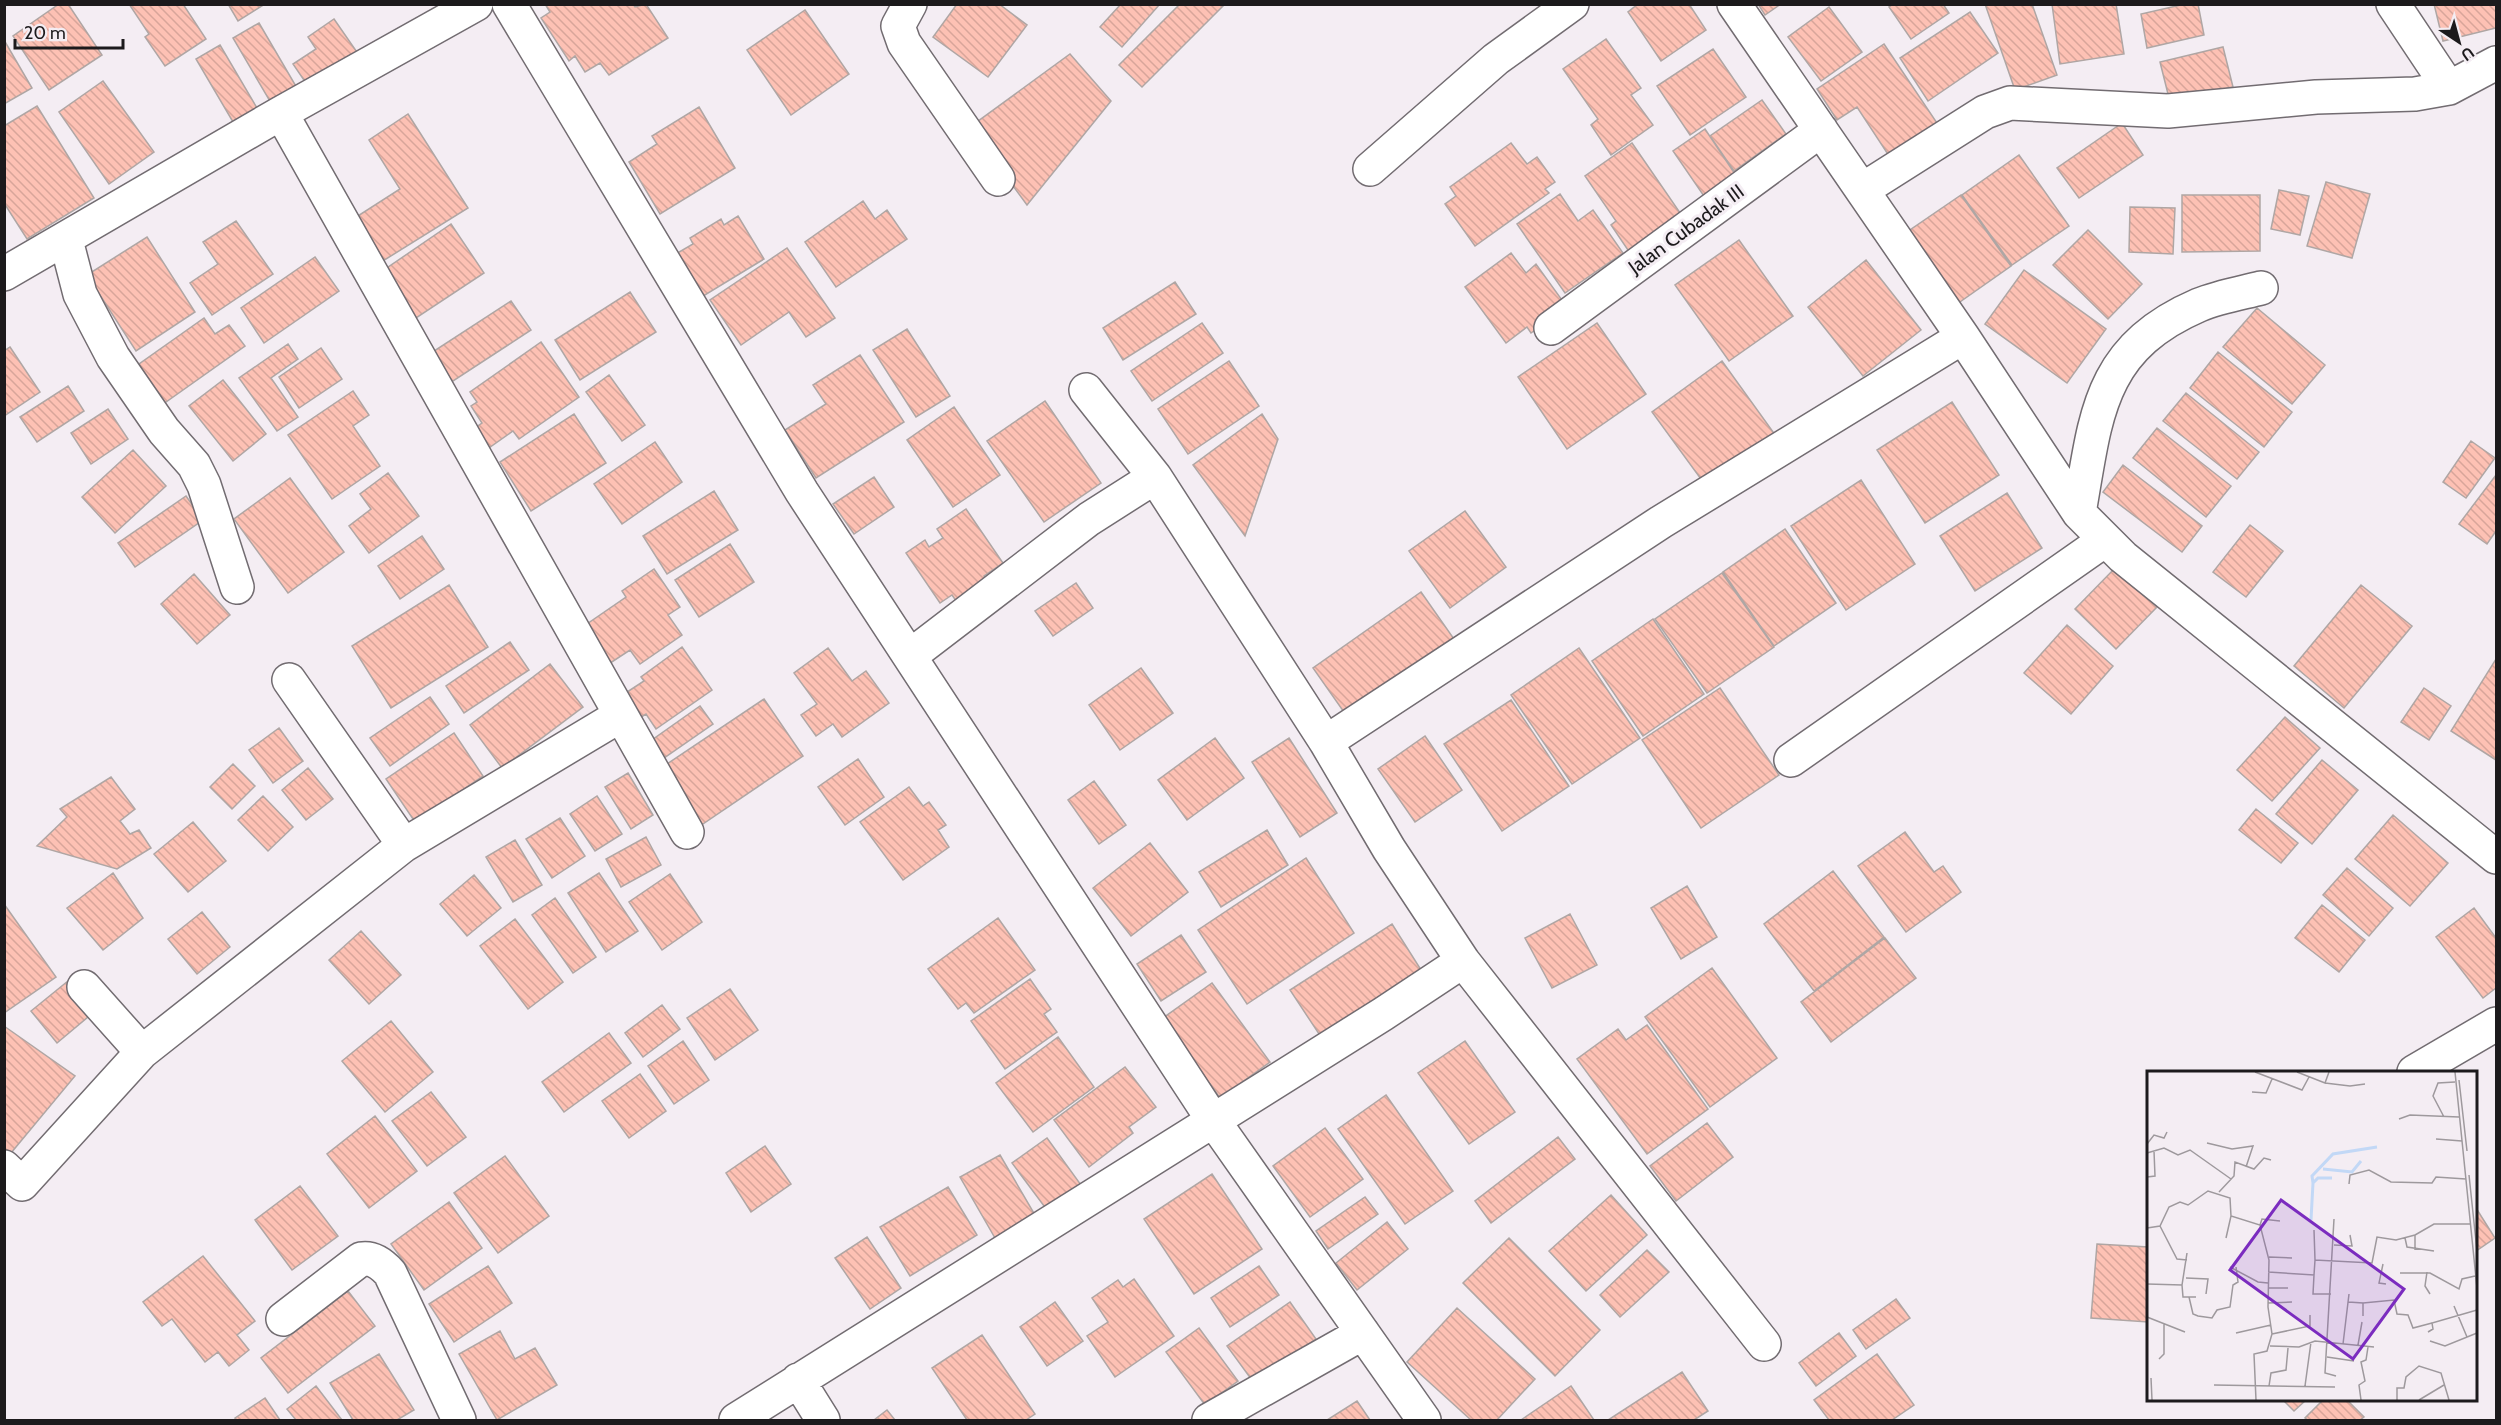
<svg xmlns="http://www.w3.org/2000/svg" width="2501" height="1425" font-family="Cabin,sans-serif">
<defs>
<pattern id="building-back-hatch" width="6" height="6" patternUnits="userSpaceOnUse" patternTransform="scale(1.5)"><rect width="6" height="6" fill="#fdc1b4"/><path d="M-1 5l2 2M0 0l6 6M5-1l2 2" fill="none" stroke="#d8a59a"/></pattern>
</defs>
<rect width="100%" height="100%" fill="#f4edf3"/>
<!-- building -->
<path fill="url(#building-back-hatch)" stroke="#afa6a4" stroke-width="1.5" d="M59,4H68L102,55L49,90L13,36Z
M129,4H183L206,39L165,66L145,37L149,34Z
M228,4H265L238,21Z
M545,4H633L635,7L646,4L668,38L609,75L600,63L585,72L575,56L569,61L541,18L550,12Z
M957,4H999L1027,25L988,77L933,37Z
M1121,4H1160L1122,47L1100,27Z
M1180,4H1225L1142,87L1119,65Z
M1638,4H1689L1706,30L1661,61L1628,12Z
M1758,4H1781L1765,15Z
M1893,4H1943L1949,13L1911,39L1889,7Z
M1985,4H2032L2057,75L2015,90Z
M2052,4H2116L2124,54L2060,64Z
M2185,4H2198L2204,35L2147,48L2141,14Z
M2434,4H2496V28L2443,41Z
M1829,7L1862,52L1821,81L1788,37Z
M805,10L849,74L791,115L747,50Z
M1970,12L1998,53L1928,101L1900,58Z
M334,19L359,55L310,89L293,64L316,49L308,37Z
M259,23L297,88L271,103L233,38Z
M1606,39L1641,88L1631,95L1653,125L1611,155L1591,125L1598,119L1563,69Z
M4,40L32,88L4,104Z
M1884,44L1941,129L1893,162L1857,107L1837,120L1817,89Z
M220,45L257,108L233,122L196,59Z
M2223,47L2233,87L2170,102L2160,62Z
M1713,49L1746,97L1690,135L1657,86Z
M1070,54L1111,101L1027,205L970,127Z
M103,81L154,152L109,184L59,112Z
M1762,100L1786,134L1734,171L1710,136Z
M37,106L94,198L27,239L4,203V126Z
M699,107L735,168L660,214L629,162L657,144L652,136Z
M408,114L468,208L378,264L350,221L400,189L369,140Z
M2122,123L2143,155L2079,198L2057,168Z
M1705,129L1739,180L1708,202L1673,151Z
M1511,143L1527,164L1537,157L1555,182L1545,189L1549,193L1475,246L1445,204L1456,196L1450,187Z
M1632,143L1685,220L1632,256L1611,225L1616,221L1585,176Z
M2019,155L2069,226L2012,265L1962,195Z
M2326,182L2370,194L2352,258L2307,246Z
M2279,190L2309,196L2300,235L2271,229Z
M1560,194L1578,221L1593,210L1623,253L1565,293L1517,224Z
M1961,195L2011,266L1957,304L1907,232Z
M2182,195H2260V251L2182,252Z
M863,201L875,219L887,210L907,239L836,287L805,242Z
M2130,207L2175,208L2173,254L2129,252Z
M738,216L764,259L700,298L674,255L693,244L690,238L721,219L724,225Z
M236,221L273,274L212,315L190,283L218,264L203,242Z
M451,224L484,273L410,322L378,274Z
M2088,230L2142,284L2108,319L2053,265Z
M147,237L195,312L136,351L87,275Z
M1739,240L1793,316L1729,361L1675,285Z
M787,248L835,318L806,337L789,312L741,345L710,300Z
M1511,253L1526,273L1536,264L1567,307L1531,333L1527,327L1506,343L1465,287Z
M315,257L339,291L264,343L241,308Z
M1866,260L1921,330L1863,376L1808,307Z
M2024,270L2106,329L2067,383L1985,324Z
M1175,282L1196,314L1123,360L1103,328Z
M630,292L656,332L580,380L555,340Z
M511,301L531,330L450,383L431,353Z
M2257,308L2325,365L2292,404L2223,347Z
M204,318L215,334L229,325L245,346L159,407L132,369Z
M1202,323L1223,353L1152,401L1131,371Z
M1597,323L1646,394L1567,449L1518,377Z
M907,329L950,396L916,417L873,350Z
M541,342L579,397L519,439L513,431L486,450L472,430L482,423L471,406L477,402L470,392Z
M288,344L298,359L271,378L298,417L277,431L239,378Z
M10,347L40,392L4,416V351Z
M321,348L342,379L299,408L279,377Z
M2218,352L2292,412L2264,447L2190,388Z
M860,355L904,422L816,478L785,430L826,404L813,385Z
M1229,361L1259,406L1188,454L1158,409Z
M1722,361L1776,436L1706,486L1652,412Z
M609,375L645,425L622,441L586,392Z
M223,380L266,434L233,461L189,406Z
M68,386L84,411L37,442L20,417Z
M353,391L369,415L353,426L380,466L332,499L288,435Z
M2186,393L2259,452L2237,479L2163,421Z
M1045,401L1101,483L1044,522L987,441Z
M1952,402L1999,475L1925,523L1877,450Z
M954,407L1000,475L953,507L907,440Z
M108,409L128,439L91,464L71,433Z
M574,414L606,463L531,511L500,462Z
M1262,414L1278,439L1245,536L1193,465Z
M2157,428L2231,486L2206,517L2133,458Z
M2471,441L2495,458L2466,498L2443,482Z
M655,442L682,482L622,524L594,484Z
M133,450L166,486L115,533L82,497Z
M2123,465L2202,526L2182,552L2103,492Z
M388,473L419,516L369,553L349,526L371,509L360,494Z
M2496,475V531L2487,544L2459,524Z
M874,477L894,507L854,534L833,504Z
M290,478L344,552L288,593L234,519Z
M1861,480L1915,564L1846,610L1791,526Z
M714,491L738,530L667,574L643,536Z
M2007,493L2042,548L1975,591L1940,536Z
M186,496L203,520L135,567L118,543Z
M966,509L1003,563L984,576L989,585L959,605L952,595L940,603L906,553L925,540L929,547L943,538L937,529Z
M1465,511L1506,567L1450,608L1409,551Z
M2250,525L2283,551L2246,597L2213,572Z
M1785,529L1836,603L1774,646L1723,572Z
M422,536L444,569L400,599L378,566Z
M730,544L754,582L699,617L675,580Z
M2116,567L2157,607L2116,649L2075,609Z
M654,569L680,607L668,615L682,635L640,664L630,650L601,669L584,626L626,597L622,591Z
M1722,573L1774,647L1707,693L1655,619Z
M194,574L230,615L197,644L161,604Z
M1076,583L1093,608L1053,636L1035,611Z
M449,585L488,647L391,708L352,646Z
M2361,585L2412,626L2344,708L2294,666Z
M1421,592L1454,639L1346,715L1313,668Z
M1653,619L1704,694L1643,736L1592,661Z
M2067,625L2113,666L2071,714L2024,673Z
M510,642L529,670L464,713L446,686Z
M682,647L712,690L656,729L646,714L638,719L621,696L644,681L641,677Z
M828,648L852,681L866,671L889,703L842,737L833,724L816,736L801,715L817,704L794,673Z
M1579,648L1640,738L1572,784L1511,695Z
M2496,659V760L2451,731Z
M550,664L583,707L502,768L470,725Z
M1141,668L1173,713L1120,750L1089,705Z
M1720,688L1779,775L1701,828L1642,740Z
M2424,688L2451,706L2429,740L2401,722Z
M430,697L449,724L390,766L370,738Z
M764,699L803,756L697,828L658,770Z
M1511,700L1569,786L1502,831L1444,744Z
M700,706L713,724L654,765L642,747Z
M2285,717L2320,748L2272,801L2237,770Z
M279,728L303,761L273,783L249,750Z
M454,733L483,776L415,822L386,779Z
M1425,736L1462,790L1415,822L1378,769Z
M1215,738L1244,778L1187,820L1158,780Z
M1289,738L1337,813L1300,837L1252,762Z
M858,759L884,797L845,825L818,787Z
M2322,760L2358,790L2312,844L2276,814Z
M233,764L255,786L232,809L210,787Z
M308,768L333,799L306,820L282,790Z
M628,773L653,815L631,829L605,787Z
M111,777L135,809L120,821L130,834L139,830L151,848L117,869L37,846L67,817L60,809Z
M1094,781L1126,825L1099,844L1068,800Z
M909,787L923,806L929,802L946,825L938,830L949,847L903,880L860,822Z
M263,796L293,827L268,851L238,820Z
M597,796L622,834L595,851L570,814Z
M2256,809L2298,843L2281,863L2239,830Z
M2393,815L2448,863L2410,906L2355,859Z
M560,818L585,856L552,878L526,839Z
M193,822L226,861L188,892L154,854Z
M1267,830L1288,865L1221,907L1199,872Z
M1905,832L1934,872L1943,866L1961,892L1906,932L1858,866Z
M646,837L661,865L621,887L606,859Z
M515,840L542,885L513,902L486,857Z
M1150,843L1188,892L1131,936L1093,888Z
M1306,858L1354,933L1247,1004L1198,930Z
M2347,868L2393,908L2369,936L2323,895Z
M1833,871L1884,937L1814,991L1764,924Z
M113,873L143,918L103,950L67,908Z
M599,873L638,931L606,952L568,893Z
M670,874L702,922L662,950L629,902Z
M474,875L501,908L467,936L440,904Z
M1687,886L1717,937L1681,959L1651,908Z
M555,898L596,957L573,973L532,915Z
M4,904L56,977L4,1013Z
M2322,905L2365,940L2339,972L2295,938Z
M2474,908L2496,938V988L2483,998L2436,937Z
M202,912L230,947L197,974L168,939Z
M1570,914L1597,965L1552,988L1525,938Z
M998,918L1035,970L974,1013L966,1003L958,1009L928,969Z
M515,919L563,982L528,1009L480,946Z
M1392,924L1423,973L1323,1040L1290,990Z
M361,931L401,975L369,1004L329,960Z
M1181,935L1206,972L1161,1001L1137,964Z
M1885,938L1916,978L1831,1042L1801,1002Z
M1712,968L1777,1058L1710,1107L1645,1017Z
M1030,979L1051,1009L1044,1014L1057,1032L1005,1069L971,1021Z
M68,981L94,1012L57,1043L31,1011Z
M1212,983L1270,1062L1220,1098L1163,1018Z
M730,989L758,1030L715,1060L687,1018Z
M662,1005L680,1029L643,1057L625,1033Z
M391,1021L433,1072L385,1112L342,1061Z
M1647,1025L1708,1109L1647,1154L1577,1059L1618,1029L1626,1040Z
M4,1026L75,1076L6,1159L4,1158Z
M609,1033L631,1063L564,1112L542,1082Z
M1058,1037L1094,1087L1033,1132L996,1083Z
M683,1041L709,1080L674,1104L648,1066Z
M1465,1041L1515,1112L1469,1144L1418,1073Z
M1125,1067L1156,1107L1129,1127L1133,1133L1089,1167L1054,1120Z
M640,1074L666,1111L629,1138L602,1101Z
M431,1092L466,1137L427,1166L392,1121Z
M1386,1095L1453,1191L1405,1224L1338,1129Z
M375,1116L417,1171L369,1208L327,1154Z
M1707,1123L1733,1157L1676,1201L1650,1166Z
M1325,1128L1363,1179L1310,1217L1273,1166Z
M1558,1137L1575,1159L1491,1223L1475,1201Z
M1047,1138L1081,1185L1047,1210L1012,1163Z
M765,1146L791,1184L751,1212L726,1173Z
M1000,1155L1035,1215L995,1238L960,1177Z
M505,1156L549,1216L498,1253L454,1193Z
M1212,1174L1262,1249L1194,1294L1144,1219Z
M300,1186L338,1236L292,1270L255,1220Z
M948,1187L977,1235L910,1276L880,1227Z
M1611,1195L1647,1235L1586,1291L1549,1251Z
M1365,1197L1378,1214L1328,1249L1316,1231Z
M449,1202L482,1248L424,1290L391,1244Z
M2476,1208L2495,1238L2476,1251Z
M1387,1222L1408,1249L1357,1290L1336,1263Z
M867,1237L901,1288L870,1309L835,1258Z
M1509,1238L1600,1330L1555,1376L1463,1283Z
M2097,1244L2148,1247V1322L2091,1318Z
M1647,1250L1669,1272L1620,1317L1600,1295Z
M203,1256L255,1321L237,1335L249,1350L229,1366L218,1352L205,1362L172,1319L162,1326L143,1302Z
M488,1266L512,1303L454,1342L429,1304Z
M1259,1266L1279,1295L1230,1327L1211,1298Z
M1134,1279L1174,1336L1115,1377L1087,1336L1108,1322L1092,1298L1118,1280L1123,1287Z
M348,1291L375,1326L288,1393L261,1358Z
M1896,1299L1910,1318L1866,1349L1853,1330Z
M1055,1302L1083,1341L1047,1366L1020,1327Z
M1290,1302L1316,1339L1254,1383L1227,1346Z
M1457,1308L1535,1379L1497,1420H1471L1407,1362Z
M1199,1328L1238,1381L1205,1405L1166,1352Z
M500,1331L515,1359L535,1348L557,1385L497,1420L459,1354Z
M1839,1333L1856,1356L1816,1386L1799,1363Z
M982,1335L1035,1414L1026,1420H967L932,1368Z
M379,1354L414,1410L397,1420H353L330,1383Z
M1877,1354L1914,1405L1892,1420H1829L1814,1400Z
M1682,1372L1708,1411L1694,1420H1608Z
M316,1386L342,1420H296L287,1409Z
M1571,1386L1594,1420H1521Z
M265,1398L280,1420H237L235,1418Z
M2283,1400H2306L2294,1411Z
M2323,1400H2347L2364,1417L2360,1420H2308L2305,1418Z
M1357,1401L1370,1420H1327Z
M887,1410L895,1420H874Z"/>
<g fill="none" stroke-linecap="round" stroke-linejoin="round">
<defs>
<path id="minor" d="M509,4L802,492L1213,1120L1424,1420
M910,4L898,26L904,43L998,179
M1734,4L1963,337L2079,513L2123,557L2496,857
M2393,4L2449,88
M281,113L687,832
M1370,169L1496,59L1572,4
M1862,190L1985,112L2010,103L2168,111L2316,97L2415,94L2449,88L2496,63
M66,240L80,294L113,357L164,431L194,465L204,485L237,587
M4,274L281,113L476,4
M1551,328L1821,130
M1086,390L1155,477
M2079,513C2096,417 2097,349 2199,305C2218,297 2241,293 2261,288
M910,656L1089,519L1155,477L1326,742
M289,680L404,845L621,715
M1791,760L2105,540
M1463,961L1764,1344
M84,987L142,1052
M2414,1072L2496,1024
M4,1167L22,1184L142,1052L404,845
M283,1319L361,1259C373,1257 383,1265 390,1273L459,1420
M798,1380L823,1420
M736,1420L1383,1014L1463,961L1389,849L1326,742L1661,522L1963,337
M1209,1420L1363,1333"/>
</defs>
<!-- minor casing -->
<use href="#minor" stroke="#726c71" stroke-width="36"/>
<!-- minor -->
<use href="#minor" stroke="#fff" stroke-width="33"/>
</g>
<g text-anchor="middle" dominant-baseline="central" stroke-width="6" stroke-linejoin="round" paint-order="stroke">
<!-- street labels -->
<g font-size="20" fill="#1c1a1c" stroke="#f4edf3">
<text transform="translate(1686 229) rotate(-36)">Jalan Cubadak III</text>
</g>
</g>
<!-- overview -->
<g transform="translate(2147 1071)">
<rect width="330" height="330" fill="#f4edf3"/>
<path fill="none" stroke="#c2d8f6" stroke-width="3" d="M176,98L205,101L214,90M166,112L165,105L186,83L230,76M164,149L166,112L171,107H185"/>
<path fill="none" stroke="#9e999d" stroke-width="1.5" d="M108,1L155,19L162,6M150,1L178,12L182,1M308,1L330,217M312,9L320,80M178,12L203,15L218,13M105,21L119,22L125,8M297,46L286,25L291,12L308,11M252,48L263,44L312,46M289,68L315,70M60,72L85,78L106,75L99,96M0,73L7,64L17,67L20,61M0,82L17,77L31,84L43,79L84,108M322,104L330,180M0,106L8,105L7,80M202,113L203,104L222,99L244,111L285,112L289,106L319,108M72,121L87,105L88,91L107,98L117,87L124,89M187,148L178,302L189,305M113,154L115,148L133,150M13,155L30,188L40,189M0,157L13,155L22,136L33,131L41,134L61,120L83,127L84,145L113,154L122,189L121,236L125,263L120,280L107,283L109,329M167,159L168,189M79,167L84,145M258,167L260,176L287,180M187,174L205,175L203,164M268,179V164L287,153H323M122,186L145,187M236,193L232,212L239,213M83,196L111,211L121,212M121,201L167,204L168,189L225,192L230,166L249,169L268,164M280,201L278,215L283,223M253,202H283L312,218L315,208L328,205M167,204L166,223H184M39,207L61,208L59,223M0,213L35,214L40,182M35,214L36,226H49M121,217H141M42,226L46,243L51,245L65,247L70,239L83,236L86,214L91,211L89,196M201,231L216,232V245M121,232L145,231M216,232L247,229L250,243L261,244L266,257L285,252M307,235L320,266M0,246L38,261M281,261L286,258L285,252L330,239M89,262L124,254M125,263L163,255V244M283,270L298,275L330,262M196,273L202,223M211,274L215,251M123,275L152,276L168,270L227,276M180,286L207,290M12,288L17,283V253M4,307L5,329M67,314L188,316M122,315L124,302L139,299L141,277M158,315L164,271M214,329L212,314L218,310L214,291L219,289L221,276M250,329V317H257L259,306L272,295L294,302L302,329M272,329L297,314"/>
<path fill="#7b2cbf" fill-opacity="0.15" stroke="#7b2cbf" stroke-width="3" d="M134,129L257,218L206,288L83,199Z"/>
<rect width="330" height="330" fill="none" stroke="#1c1a1c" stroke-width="3"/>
</g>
<!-- border -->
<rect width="2501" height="1425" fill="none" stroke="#1c1a1c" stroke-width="12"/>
<!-- north arrow -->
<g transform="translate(2459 42) rotate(144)" stroke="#f4edf3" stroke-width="4.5" paint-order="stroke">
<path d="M0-4.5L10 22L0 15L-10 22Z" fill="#1c1a1c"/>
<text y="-9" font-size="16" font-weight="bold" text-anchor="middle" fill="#1c1a1c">U</text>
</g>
<!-- scale -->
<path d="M15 39v9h108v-9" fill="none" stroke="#1c1a1c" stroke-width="3"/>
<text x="24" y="39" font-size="18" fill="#1c1a1c" stroke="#f4edf3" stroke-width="4.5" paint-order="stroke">20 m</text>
</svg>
